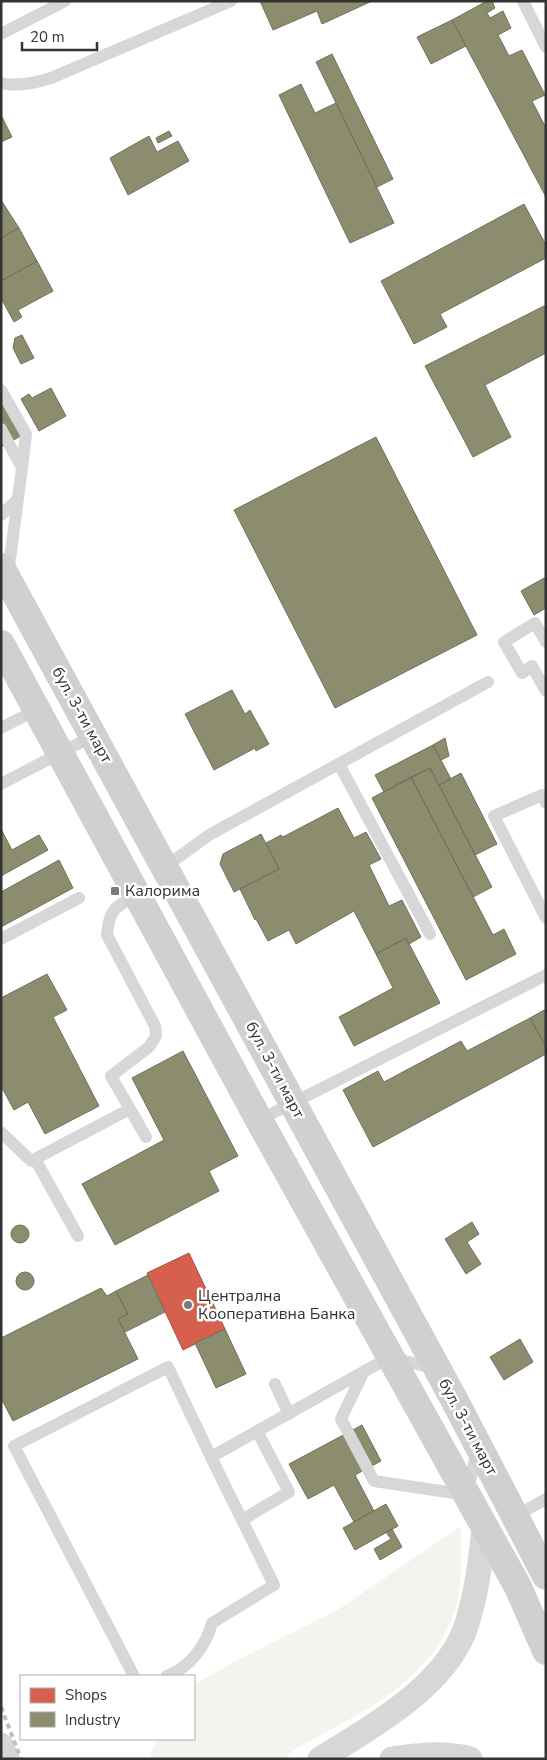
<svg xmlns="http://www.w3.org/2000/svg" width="547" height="1760" font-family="'Nunito Sans',sans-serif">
<rect width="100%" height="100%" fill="#fff"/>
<!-- green -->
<path fill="#f1f5ed" d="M461,1526C461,1554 463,1595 451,1621C423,1687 353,1717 294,1750L284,1759H151L150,1755L157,1739H194V1685L232,1663L339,1609Z"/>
<!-- shops -->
<path fill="#d6604d" stroke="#a55245" d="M189,1253L225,1329L183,1350L147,1273Z"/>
<!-- industry -->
<path fill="#8c8c6e" stroke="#71715c" d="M260,1H372L322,24L317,11L273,30Z
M487,1H492L495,8L487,13L490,18L503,11L511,28L498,35L509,56L522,50L545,95L532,101L546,128V197L452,20Z
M452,20L466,46L431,64L417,37Z
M332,54L393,179L377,187L316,62Z
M301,84L315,113L336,103L394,223L350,243L279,95Z
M1,115L12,137L1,142Z
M169,131L172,136L158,143L156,138Z
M149,136L157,152L178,141L189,161L128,195L110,158Z
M1,200L19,228L1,238Z
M524,204L546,245V258L440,314L447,327L414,344L381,281Z
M19,228L37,261L1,281V238Z
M37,261L53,291L18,310L22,317L14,322L1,298V281Z
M546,305V353L485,385L511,437L473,457L425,366Z
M22,335L34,358L21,364L13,348L15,338Z
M51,388L66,416L39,431L21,399L29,394L32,398Z
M1,389L26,433L1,447Z
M376,437L477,635L335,708L234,510Z
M546,577V608L534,615L521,591Z
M232,690L245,714L250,710L269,744L256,751L255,748L214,770L185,714Z
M445,738L449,756L441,760L433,745Z
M433,745L451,779L439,785L430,768L384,792L375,775Z
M430,768L492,887L473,897L411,777Z
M461,773L497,844L475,855L439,785Z
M411,777L493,935L504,929L516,954L466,980L372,798Z
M338,808L354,838L366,832L381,859L369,865L389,906L402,900L421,937L409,944L406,938L376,954L354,911L296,944L289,930L268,941L256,919L255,920L240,889L279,869L266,843L281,835L283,837Z
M1,829L12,850L39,835L48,850L1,876Z
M261,834L279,869L234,892L220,864L223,854Z
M59,860L73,888L1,927V892Z
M406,938L440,1003L354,1046L339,1017L393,988L376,954Z
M47,974L67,1010L53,1017L99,1106L45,1134L28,1102L14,1110L1,1086V998Z
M546,1009V1047L530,1018Z
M530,1018L546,1047V1054L373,1147L343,1090L378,1071L384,1082L461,1041L467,1051Z
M183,1051L238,1156L209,1171L219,1191L115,1245L82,1184L164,1140L132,1078Z
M472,1222L479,1234L467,1242L481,1264L466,1274L445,1239Z
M11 1234a9 9 0 1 1 18 0a9 9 0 1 1-18 0Z
M16 1281a9 9 0 1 1 18 0a9 9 0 1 1-18 0Z
M148,1275L165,1312L125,1332L118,1319L128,1314L116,1291Z
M101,1288L107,1296L116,1291L128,1314L118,1319L138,1359L13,1421L1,1398V1338Z
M225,1329L246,1374L216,1388L195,1343Z
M520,1339L533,1362L504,1380L490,1357Z
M362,1425L381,1461L355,1475L374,1511L354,1522L334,1485L308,1499L289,1464Z
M386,1504L398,1526L355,1550L343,1528Z
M392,1529L402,1547L380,1560L374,1549L391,1539L386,1532Z"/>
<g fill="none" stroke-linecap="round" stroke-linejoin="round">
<!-- lane -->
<path stroke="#d7d7d7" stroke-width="12" d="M523,1L546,47
M1,34L65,1
M1,83C18,87 35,83 51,78L231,1
M1,390L26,434L22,468
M1,429L22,468L8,574
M1,515L17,500
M546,642L535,623L504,642L522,673L532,666L546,691
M1,728L36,710
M339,764L430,934
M1,784L93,736
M546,803L542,795L494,816L546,918
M165,867L209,835L488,682
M137,895C115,907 109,909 107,935L155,1026L156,1036L149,1047L111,1076L146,1137
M1,939L79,898
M259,1120L546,975
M1,1132L31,1161L130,1109
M35,1159L78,1236
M364,1371L341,1419L374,1481L467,1495L477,1451
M275,1384L289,1414
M515,1516L546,1499
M242,1520L289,1492L257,1431
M134,1676L14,1446L168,1367L211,1457L390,1357L436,1369
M167,1676C189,1668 206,1646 212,1623L274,1585L211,1457"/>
<!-- street -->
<path stroke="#d7d7d7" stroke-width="25" d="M1,1745L7,1759
M320,1759C370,1728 441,1689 464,1632C476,1599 481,1562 484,1527
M392,1759C417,1755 445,1752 470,1759"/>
<!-- secondary -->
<path stroke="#d0d0d0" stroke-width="28" d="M1,567L456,1403L546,1576
M1,644L259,1120L518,1587L546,1651"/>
<!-- rail -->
<path stroke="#bebebe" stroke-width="4" stroke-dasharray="5 4" stroke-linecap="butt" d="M1,1707L21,1759"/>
</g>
<!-- markers -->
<g fill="#7a7a7a" stroke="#fff" stroke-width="2">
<rect x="110" y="886" width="10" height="10" rx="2.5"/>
<circle cx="188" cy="1305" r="5"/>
</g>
<g text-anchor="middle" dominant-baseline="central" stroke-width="5" stroke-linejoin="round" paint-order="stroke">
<!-- street labels -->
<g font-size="16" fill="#333" stroke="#fff">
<text transform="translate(82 715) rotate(61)">бул. 3-ти март</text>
<text transform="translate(275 1070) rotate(62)">бул. 3-ти март</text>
<text transform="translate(468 1427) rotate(62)">бул. 3-ти март</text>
</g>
<!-- poi labels -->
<g font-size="16" fill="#333" stroke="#fff" text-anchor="start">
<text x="125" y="891">Калорима</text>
<text x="198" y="1296">Централна<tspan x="198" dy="18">Кооперативна Банка</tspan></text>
</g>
</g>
<!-- border -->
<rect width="547" height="1760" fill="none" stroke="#333333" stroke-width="5"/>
<!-- legend -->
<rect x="20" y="1675" width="175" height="65" fill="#ffffff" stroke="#adadad"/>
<rect x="30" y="1688" width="25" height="15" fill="#d6604d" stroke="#adadad"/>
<text x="65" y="1700" font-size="15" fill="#333333">Shops</text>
<rect x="30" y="1712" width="25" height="15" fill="#8c8c6e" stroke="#adadad"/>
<text x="65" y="1725" font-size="15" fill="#333333">Industry</text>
<!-- scale -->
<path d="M22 42v8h75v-8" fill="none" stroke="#333333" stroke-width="2.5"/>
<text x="30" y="42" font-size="15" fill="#333333" stroke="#ffffff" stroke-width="4" paint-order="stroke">20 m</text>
</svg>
